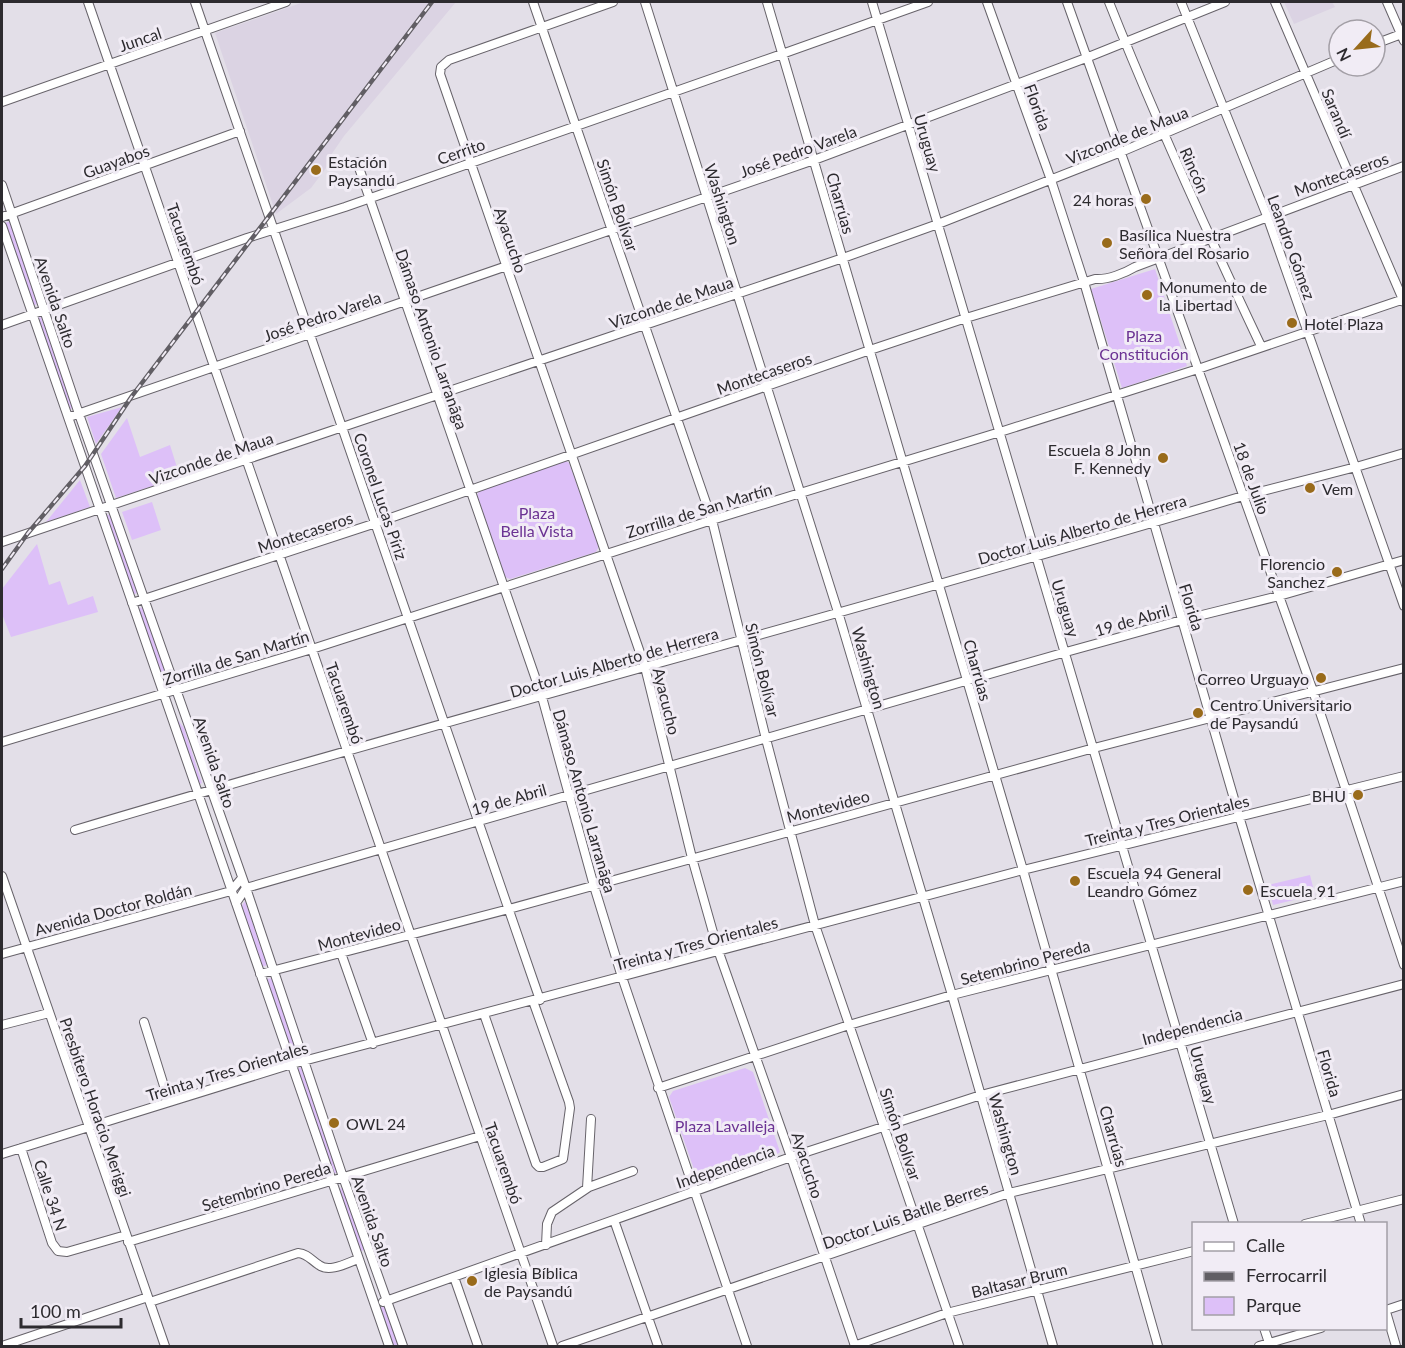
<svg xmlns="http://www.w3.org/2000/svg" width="1405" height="1348" font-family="Lato,sans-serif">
<rect width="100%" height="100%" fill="#e3dfe8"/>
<!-- built -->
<path fill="#dbd3e3" d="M304,2H456L344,136L331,155L332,160L311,188L276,214L215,33Z
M1284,2H1332L1335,7L1294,24Z"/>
<!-- green -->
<path fill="#ddc0f8" d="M10,221L37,304L33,306L5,223Z
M1155,269L1187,366L1122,388L1091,289Z
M41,317L74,408L69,409L37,318Z
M122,407L96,444L87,417Z
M127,418L140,457L170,445L180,477L116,498L101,454Z
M566,461L569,463L599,546L596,552L510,579L505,577L477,495L479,491Z
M80,480L90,507L46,522Z
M152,502L161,530L132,540L122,512Z
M110,514L137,593L132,595L105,516Z
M37,544L49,585L60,581L68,605L93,596L98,612L11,637L2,614V589Z
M144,607L171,687L164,690L137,609Z
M169,695L177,719L184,728L202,783L198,785L166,696Z
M1310,875L1315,895L1273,905L1268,885Z
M245,901L267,965L262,967L241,907Z
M272,978L296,1048L291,1050L267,979Z
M301,1067L338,1172L333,1174L296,1069Z
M745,1068L753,1072L780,1152L776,1155L704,1181L697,1178L669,1097L673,1091Z
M341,1188L344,1189L366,1248L362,1251L359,1250L338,1191Z
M382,1306L386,1308L399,1346H392L380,1310Z"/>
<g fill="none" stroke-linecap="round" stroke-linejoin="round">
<defs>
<path id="minor" d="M88,2L553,1346
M195,2L540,1000
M533,2L712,520L766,739L815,925L959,1346
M613,2L449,60L441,67L440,74L645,667L692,858L718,950L791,1157L855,1346
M645,2L838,612L952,995L1053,1346
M767,2L1023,870L1158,1346
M872,2L1234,1224
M987,2L1051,180L1084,282L1239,816L1361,1224
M1067,2L1313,691L1404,965
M1109,2C1155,118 1207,232 1261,346
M1181,2L1267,216L1404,606
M1275,2L1404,302
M1387,2L1404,41
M1375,44L1404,33
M2,102L286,2
M357,162L542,697L594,886L622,977L747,1346
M2,185L79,414L246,888L343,1177L403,1346
M2,217L240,131
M2,226L389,1346
M2,325L247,238L345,207L782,54L928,2
M69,417L814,160L1086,58L1225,2
M2,542L843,258L938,224L1121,152L1339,59
M132,603L376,523L870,350L966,318L1095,279C1108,280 1125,273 1135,267L1404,166
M2,742L312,649L712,520L1000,432L1198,369L1404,299
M75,830C463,714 855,612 1243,496L1356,467L1404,453
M2,876L165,1346
M236,903L246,888L1066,652L1182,620L1279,596L1404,560
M341,953L373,1044
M2,954L231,891L242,878
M260,974L509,909L1094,748L1404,668
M484,1014L536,1164L539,1167H543L563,1159L570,1108L569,1102L533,1001
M144,1022L169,1102
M2,1025L49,1013
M658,1088L849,1025L952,995L1404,881
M21,1148L52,1243L58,1251L67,1252L126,1235
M2,1154L292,1064L1023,870L1404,776
M587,1188L591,1119
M614,1220L658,1346
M1305,1224L1404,1199
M128,1242L480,1136
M546,1245L547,1224L552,1212L589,1187L633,1171
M454,1277L478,1346
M150,1302L298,1253C308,1254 311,1260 319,1265C329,1273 347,1263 358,1259
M383,1302L791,1157L981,1095L1404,984
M1386,1310L1404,1304
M1386,1312L1396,1346
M1264,1328L1270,1346
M2,1346L148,1297
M562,1346L1009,1193L1328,1115L1404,1094
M854,1346L947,1313L1194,1251
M1259,1346L1321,1328"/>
</defs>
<!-- minor casing -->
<use href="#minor" stroke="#67636a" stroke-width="10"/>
<!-- minor -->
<use href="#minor" stroke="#fff" stroke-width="8"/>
<defs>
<path id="rail" d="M2,569L28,533L85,466L132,396L432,2"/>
</defs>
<!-- rail casing -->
<use href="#rail" stroke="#615e64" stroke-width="4.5"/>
<!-- rail -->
<use href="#rail" stroke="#f1ecf5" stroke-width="2" stroke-dasharray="7" stroke-linecap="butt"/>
</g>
<!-- markers -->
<g fill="#996b1b" stroke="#f1ecf5" stroke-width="2">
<circle cx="316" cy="170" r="6"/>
<circle cx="1146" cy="199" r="6"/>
<circle cx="1107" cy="243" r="6"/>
<circle cx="1147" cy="295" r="6"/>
<circle cx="1292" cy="323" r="6"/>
<circle cx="1163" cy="458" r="6"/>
<circle cx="1310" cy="488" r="6"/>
<circle cx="1337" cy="572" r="6"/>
<circle cx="1321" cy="678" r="6"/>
<circle cx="1198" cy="713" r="6"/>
<circle cx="1358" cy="795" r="6"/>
<circle cx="1075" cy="881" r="6"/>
<circle cx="1248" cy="890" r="6"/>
<circle cx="334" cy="1123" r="6"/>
<circle cx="472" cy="1281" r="6"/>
</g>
<g text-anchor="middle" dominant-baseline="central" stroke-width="6" stroke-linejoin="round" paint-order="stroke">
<!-- street labels -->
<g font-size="16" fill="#2d2b2f" stroke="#f1ecf5">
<text transform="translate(140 39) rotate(-19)">Juncal</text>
<text transform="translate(1038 107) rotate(70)">Florida</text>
<text transform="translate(1337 113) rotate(67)">Sarandí</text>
<text transform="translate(1127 135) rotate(-22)">Vizconde de Maua</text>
<text transform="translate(928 143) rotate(74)">Uruguay</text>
<text transform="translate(461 151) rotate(-19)">Cerrito</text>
<text transform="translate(798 151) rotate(-20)">José Pedro Varela</text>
<text transform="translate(116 161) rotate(-20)">Guayabos</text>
<text transform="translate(1195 170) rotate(66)">Rincón</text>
<text transform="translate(1341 174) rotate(-20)">Montecaseros</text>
<text transform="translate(841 203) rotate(74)">Charrúas</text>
<text transform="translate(723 204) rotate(72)">Washington</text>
<text transform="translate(618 205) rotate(71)">Simón Bolívar</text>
<text transform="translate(511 240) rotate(71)">Ayacucho</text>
<text transform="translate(186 244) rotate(71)">Tacuarembó</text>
<text transform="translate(1292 247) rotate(70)">Leandro Gómez</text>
<text transform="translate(56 302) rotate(71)">Avenida Salto</text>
<text transform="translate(671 302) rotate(-19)">Vizconde de Maua</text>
<text transform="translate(322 316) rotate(-19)">José Pedro Varela</text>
<text transform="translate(432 339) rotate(71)">Dámaso Antonio Larranãga</text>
<text transform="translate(764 373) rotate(-19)">Montecaseros</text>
<text transform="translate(211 458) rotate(-19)">Vizconde de Maua</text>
<text transform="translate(1252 478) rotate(70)">18 de Julio</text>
<text transform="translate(381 496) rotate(71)">Coronel Lucas Píriz</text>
<text transform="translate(699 510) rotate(-17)">Zorrilla de San Martín</text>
<text transform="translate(1082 529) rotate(-16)">Doctor Luis Alberto de Herrera</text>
<text transform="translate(305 532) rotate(-18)">Montecaseros</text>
<text transform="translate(1192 607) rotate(73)">Florida</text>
<text transform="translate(1066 608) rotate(73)">Uruguay</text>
<text transform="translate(1132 620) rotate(-16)">19 de Abril</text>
<text transform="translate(236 657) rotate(-17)">Zorrilla de San Martín</text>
<text transform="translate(614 662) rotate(-16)">Doctor Luis Alberto de Herrera</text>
<text transform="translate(869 668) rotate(74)">Washington</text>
<text transform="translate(763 670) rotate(76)">Simón Bolívar</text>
<text transform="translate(978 670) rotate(74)">Charrúas</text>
<text transform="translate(667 701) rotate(76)">Ayacucho</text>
<text transform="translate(345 703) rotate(71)">Tacuarembó</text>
<text transform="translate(215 762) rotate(71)">Avenida Salto</text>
<text transform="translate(509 799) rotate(-16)">19 de Abril</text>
<text transform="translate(585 801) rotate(74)">Dámaso Antonio Larranãga</text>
<text transform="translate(828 806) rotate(-15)">Montevideo</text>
<text transform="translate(1167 820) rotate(-14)">Treinta y Tres Orientales</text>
<text transform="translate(113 909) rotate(-15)">Avenida Doctor Roldán</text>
<text transform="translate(359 934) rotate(-15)">Montevideo</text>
<text transform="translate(696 943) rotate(-15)">Treinta y Tres Orientales</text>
<text transform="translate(1025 962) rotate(-15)">Setembrino Pereda</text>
<text transform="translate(1192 1026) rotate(-15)">Independencia</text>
<text transform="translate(227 1071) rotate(-17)">Treinta y Tres Orientales</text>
<text transform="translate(1330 1073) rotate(74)">Florida</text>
<text transform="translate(1204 1075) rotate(74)">Uruguay</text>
<text transform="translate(96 1107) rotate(71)">Presbítero Horacio Meriggi</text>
<text transform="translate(901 1134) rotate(71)">Simón Bolívar</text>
<text transform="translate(1006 1134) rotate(74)">Washington</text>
<text transform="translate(1114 1136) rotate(74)">Charrúas</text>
<text transform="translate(504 1163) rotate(71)">Tacuarembó</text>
<text transform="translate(808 1165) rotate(72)">Ayacucho</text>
<text transform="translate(725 1166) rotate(-19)">Independencia</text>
<text transform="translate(266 1186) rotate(-17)">Setembrino Pereda</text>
<text transform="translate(51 1195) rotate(72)">Calle 34 N</text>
<text transform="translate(905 1215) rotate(-19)">Doctor Luis Batlle Berres</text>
<text transform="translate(373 1221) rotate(71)">Avenida Salto</text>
<text transform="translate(1019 1280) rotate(-14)">Baltasar Brum</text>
</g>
<!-- poi labels -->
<g font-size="16" fill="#2d2b2f" stroke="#f1ecf5" text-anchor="start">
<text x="328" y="161">Estación<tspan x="328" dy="18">Paysandú</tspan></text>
<text x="1134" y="199" text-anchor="end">24 horas</text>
<text x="1119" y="234">Basílica Nuestra<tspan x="1119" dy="18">Señora del Rosario</tspan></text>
<text x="1159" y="286">Monumento de<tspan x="1159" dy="18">la Libertad</tspan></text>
<text x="1304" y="323">Hotel Plaza</text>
<text x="1151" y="449" text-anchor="end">Escuela 8 John<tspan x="1151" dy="18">F. Kennedy</tspan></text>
<text x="1322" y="488">Vem</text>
<text x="1325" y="563" text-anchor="end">Florencio<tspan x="1325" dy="18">Sanchez</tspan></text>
<text x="1309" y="678" text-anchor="end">Correo Urguayo</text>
<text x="1210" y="704">Centro Universitario<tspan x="1210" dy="18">de Paysandú</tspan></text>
<text x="1346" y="795" text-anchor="end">BHU</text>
<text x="1087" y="872">Escuela 94 General<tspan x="1087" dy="18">Leandro Gómez</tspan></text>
<text x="1260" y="890">Escuela 91</text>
<text x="346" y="1123">OWL 24</text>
<text x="484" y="1272">Iglesia Bíblica<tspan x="484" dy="18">de Paysandú</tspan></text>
</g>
<!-- park labels -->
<g font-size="16" fill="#6b3293" stroke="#f1ecf5">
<text x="1144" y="335">Plaza<tspan x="1144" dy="18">Constitución</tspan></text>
<text x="537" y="512">Plaza<tspan x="537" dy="18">Bella Vista</tspan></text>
<text x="725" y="1125">Plaza Lavalleja</text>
</g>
</g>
<!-- border -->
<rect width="1405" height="1348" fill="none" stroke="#2d2b2f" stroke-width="6"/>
<!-- legend -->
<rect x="1192" y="1222" width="195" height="108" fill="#f1ecf5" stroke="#a39fa6" stroke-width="1.5"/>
<rect x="1204" y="1242" width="30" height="9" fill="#ffffff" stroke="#a39fa6" stroke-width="1.5"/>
<text x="1246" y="1252" font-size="18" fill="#2d2b2f">Calle</text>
<rect x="1204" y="1272" width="30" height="9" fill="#615e64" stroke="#a39fa6" stroke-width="1.5"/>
<text x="1246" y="1282" font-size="18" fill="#2d2b2f">Ferrocarril</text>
<rect x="1204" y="1297" width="30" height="18" fill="#ddc0f8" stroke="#a39fa6" stroke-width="1.5"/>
<text x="1246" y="1312" font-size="18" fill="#2d2b2f">Parque</text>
<!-- north arrow -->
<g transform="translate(1357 48) rotate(243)"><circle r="28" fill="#f1ecf5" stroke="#a39fa6" stroke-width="1.5"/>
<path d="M0-4.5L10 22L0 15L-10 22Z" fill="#996b1b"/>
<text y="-9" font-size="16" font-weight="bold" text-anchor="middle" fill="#2d2b2f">N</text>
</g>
<!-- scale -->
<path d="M21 1318v9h100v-9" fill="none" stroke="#2d2b2f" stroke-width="3"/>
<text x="30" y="1318" font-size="18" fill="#2d2b2f" stroke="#f1ecf5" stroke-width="4.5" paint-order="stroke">100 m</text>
</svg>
